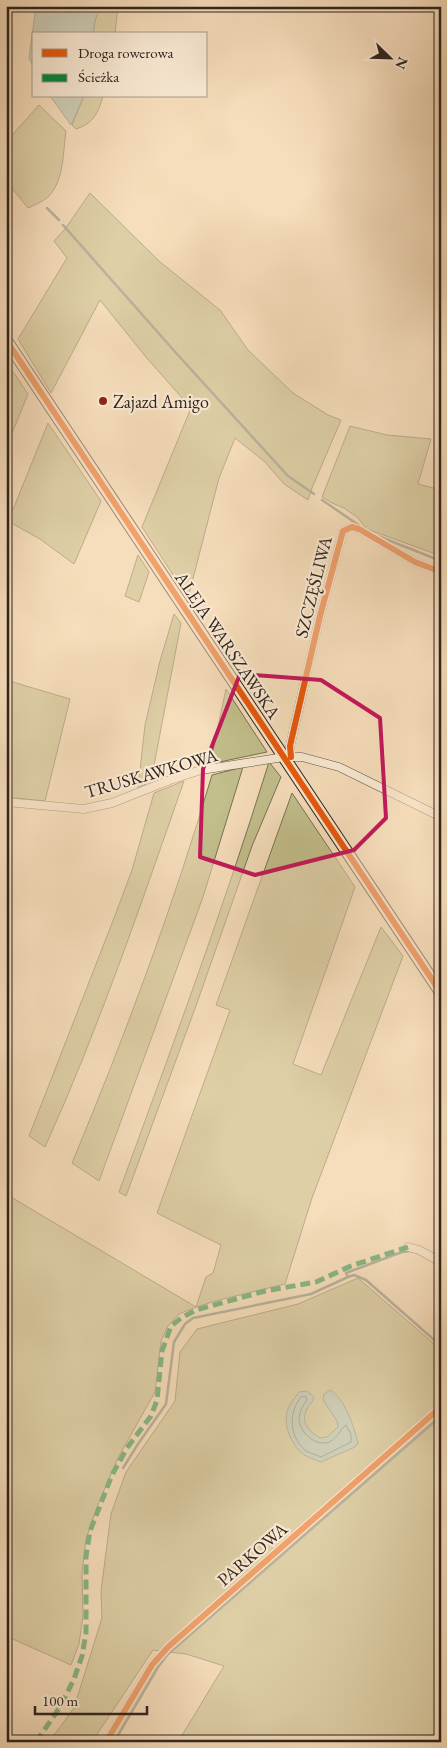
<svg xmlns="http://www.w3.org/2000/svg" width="447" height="1748" font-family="'EB Garamond',serif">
<rect width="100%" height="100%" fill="#f6ddbb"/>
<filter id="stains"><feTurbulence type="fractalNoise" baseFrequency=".004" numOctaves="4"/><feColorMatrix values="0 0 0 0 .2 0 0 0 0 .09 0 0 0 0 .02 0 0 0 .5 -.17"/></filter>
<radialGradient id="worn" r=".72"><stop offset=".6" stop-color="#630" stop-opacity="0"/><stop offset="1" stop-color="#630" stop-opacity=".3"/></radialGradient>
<!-- green -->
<path fill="#c2bf8c" stroke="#787155" d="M100,6H118L115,34H93L95,21Z
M84,96H103C98,113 94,123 76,129L72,125Z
M39,105L66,131C63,152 64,180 49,196C44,201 35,205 28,208L11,187L6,191V142Z
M90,193L159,261L220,310L248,350L293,393L328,415L341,420L312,488L308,500L284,484L265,462L235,438L219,478L188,598L142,527L191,408L145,356L100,300L51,393L18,339L67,258L54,241L65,229Z
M6,361L28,394L6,448Z
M48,423L101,501L74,564L40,539L6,520V515L10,517Z
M350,426L387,435L431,439L418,484L441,490V556L367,529L357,517L344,508L332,503L322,497Z
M138,555L149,572L139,602L125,596Z
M174,614L181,623L151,781L138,788L145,725L160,661Z
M6,680L70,699L45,801L6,797Z
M226,689L267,752L210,764Z
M269,762L281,777L252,846L197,1003L126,1196L119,1192C171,1050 224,907 269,762Z
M243,767L203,897L99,1181L72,1163C125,1036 173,907 212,775Z
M184,781C141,904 99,1028 45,1147L29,1136L116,913L132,870L154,793Z
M292,793L355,887L293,1064L321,1075L381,927L403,956L312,1198L285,1284L219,1300L196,1307L179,1314L168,1326L161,1341L155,1392L119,1456L99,1502L86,1539L82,1572L83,1616L79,1644L71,1665L6,1636V1194L196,1307L206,1277L213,1273L221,1245L157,1213L230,1010L216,1005Z
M358,1278L441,1350V1742H178L224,1666L186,1654L153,1650L92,1742H49L74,1708L102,1618L101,1591L111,1514L126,1472L175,1401L180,1352L197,1329L298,1304Z"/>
<!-- water -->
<path fill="#9dbcb1" stroke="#717f76" d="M36,6H100L95,21L93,34H34V68L29,58Z
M50,96H84L71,125Z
M330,1390C345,1398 354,1427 358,1443L355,1447L321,1462C316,1460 310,1458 306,1456C292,1448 282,1424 288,1409C290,1403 295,1398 299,1392L307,1391L314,1397C313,1403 308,1405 306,1411C301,1424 310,1432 320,1438L327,1437L338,1427L337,1421L323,1400L324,1394Z"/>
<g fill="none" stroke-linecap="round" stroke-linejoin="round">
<!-- shore -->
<path stroke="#667068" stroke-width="1" d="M306,1397L307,1400C303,1405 300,1411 299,1418C299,1432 315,1447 329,1442C338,1438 340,1429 346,1425L351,1434V1442L321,1457C317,1455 310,1453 306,1451C289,1437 288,1413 301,1397Z"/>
<!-- stream -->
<path stroke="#717f76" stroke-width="2.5" d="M47,208L59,220
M63,225L177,354L288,476L314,494
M322,500L360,526
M378,536L441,561
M410,1251L402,1252L346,1273L348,1277L354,1275L366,1280L441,1346
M123,1468L138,1444L166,1404L174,1342L185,1324L193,1318L311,1294L348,1277
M114,1742L158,1667L168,1654L441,1416"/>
<defs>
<path id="street" d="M291,757L290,746L320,616L343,531L352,527L359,529L415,562L441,572
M6,802L84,809L112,803L170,780L201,770L284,757H302L339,767L441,817
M408,1247L419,1250L441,1262
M106,1742L152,1665L168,1647L441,1407"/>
<path id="secondary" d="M6,340L441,993"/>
</defs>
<!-- street casing -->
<use href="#street" stroke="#615245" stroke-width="9"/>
<!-- secondary casing -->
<use href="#secondary" stroke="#2f231e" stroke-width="13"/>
<!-- street -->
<use href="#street" stroke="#f9e9d3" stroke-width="8"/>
<!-- secondary -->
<use href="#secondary" stroke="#f9e9d3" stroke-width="11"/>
<!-- quiet -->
<path stroke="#00873e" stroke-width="5" stroke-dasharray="10 5" stroke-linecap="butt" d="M36,1742L60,1707L74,1679L82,1656L86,1633V1556L90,1531L112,1475L127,1448L151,1416L157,1400L162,1351L171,1326L181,1318L196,1310L265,1291L316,1282L351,1266L408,1247"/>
<defs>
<path id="cycleway" d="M6,340L441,993
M291,757L290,746L320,616L343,531L352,527L359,529L415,562L441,572
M106,1742L152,1665L168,1647L441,1407"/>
</defs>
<!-- cycleway casing -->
<use href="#cycleway" stroke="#f9e9d3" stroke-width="9"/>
<!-- cycleway -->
<use href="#cycleway" stroke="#e8590c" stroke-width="6"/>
</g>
<!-- marked area -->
<path d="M0 0H447V1748H0ZM240,674L321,680L380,718L386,818L354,850L255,875L200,857L203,769Z" fill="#f6ddbb" fill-opacity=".55" fill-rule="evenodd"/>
<path fill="none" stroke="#c2185b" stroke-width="4" stroke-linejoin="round" d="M240,674L321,680L380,718L386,818L354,850L255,875L200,857L203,769Z"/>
<!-- markers -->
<circle fill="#8f2418" stroke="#f9e9d3" stroke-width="2" cx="103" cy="401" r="5"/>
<g text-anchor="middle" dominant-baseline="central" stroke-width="4.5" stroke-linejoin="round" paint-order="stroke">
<!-- poi labels -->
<g font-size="18" fill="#2f231e" stroke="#f9e9d3" text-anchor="start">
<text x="113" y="401">Zajazd Amigo</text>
</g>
<!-- street labels -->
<g font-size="18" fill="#2f231e" stroke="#f9e9d3">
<text transform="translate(313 587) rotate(-76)">SZCZĘŚLIWA</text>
<text transform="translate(228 645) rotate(56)">ALEJA WARSZAWSKA</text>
<text transform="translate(151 773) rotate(-16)">TRUSKAWKOWA</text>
<text transform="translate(252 1554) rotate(-41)">PARKOWA</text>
</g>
</g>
<!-- margin -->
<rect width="447" height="1748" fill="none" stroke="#f6ddbb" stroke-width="25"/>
<rect x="8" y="8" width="432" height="1733" fill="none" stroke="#2f231e" stroke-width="2.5"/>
<rect x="12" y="12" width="422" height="1723" fill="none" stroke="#2f231e"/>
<!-- legend -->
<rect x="32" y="32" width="175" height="65" fill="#f9e9d3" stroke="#a89a8b"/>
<rect x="42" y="49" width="25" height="8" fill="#e8590c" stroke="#a89a8b"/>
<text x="78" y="58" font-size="15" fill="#2f231e">Droga rowerowa</text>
<rect x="42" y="74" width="25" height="8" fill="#00873e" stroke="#a89a8b"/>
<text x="78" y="82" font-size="15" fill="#2f231e">Ścieżka</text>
<!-- north arrow -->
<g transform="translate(390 58) rotate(113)" stroke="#f9e9d3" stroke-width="4" paint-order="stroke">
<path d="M0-4L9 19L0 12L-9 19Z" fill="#2f231e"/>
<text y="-8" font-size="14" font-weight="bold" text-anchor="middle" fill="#2f231e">N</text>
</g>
<!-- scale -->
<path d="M35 1706v8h112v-8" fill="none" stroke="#2f231e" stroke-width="2.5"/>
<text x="42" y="1706" font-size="15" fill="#2f231e" stroke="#f9e9d3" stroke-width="4" paint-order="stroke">100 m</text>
<rect width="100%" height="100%" filter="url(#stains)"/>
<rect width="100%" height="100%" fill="url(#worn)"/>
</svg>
